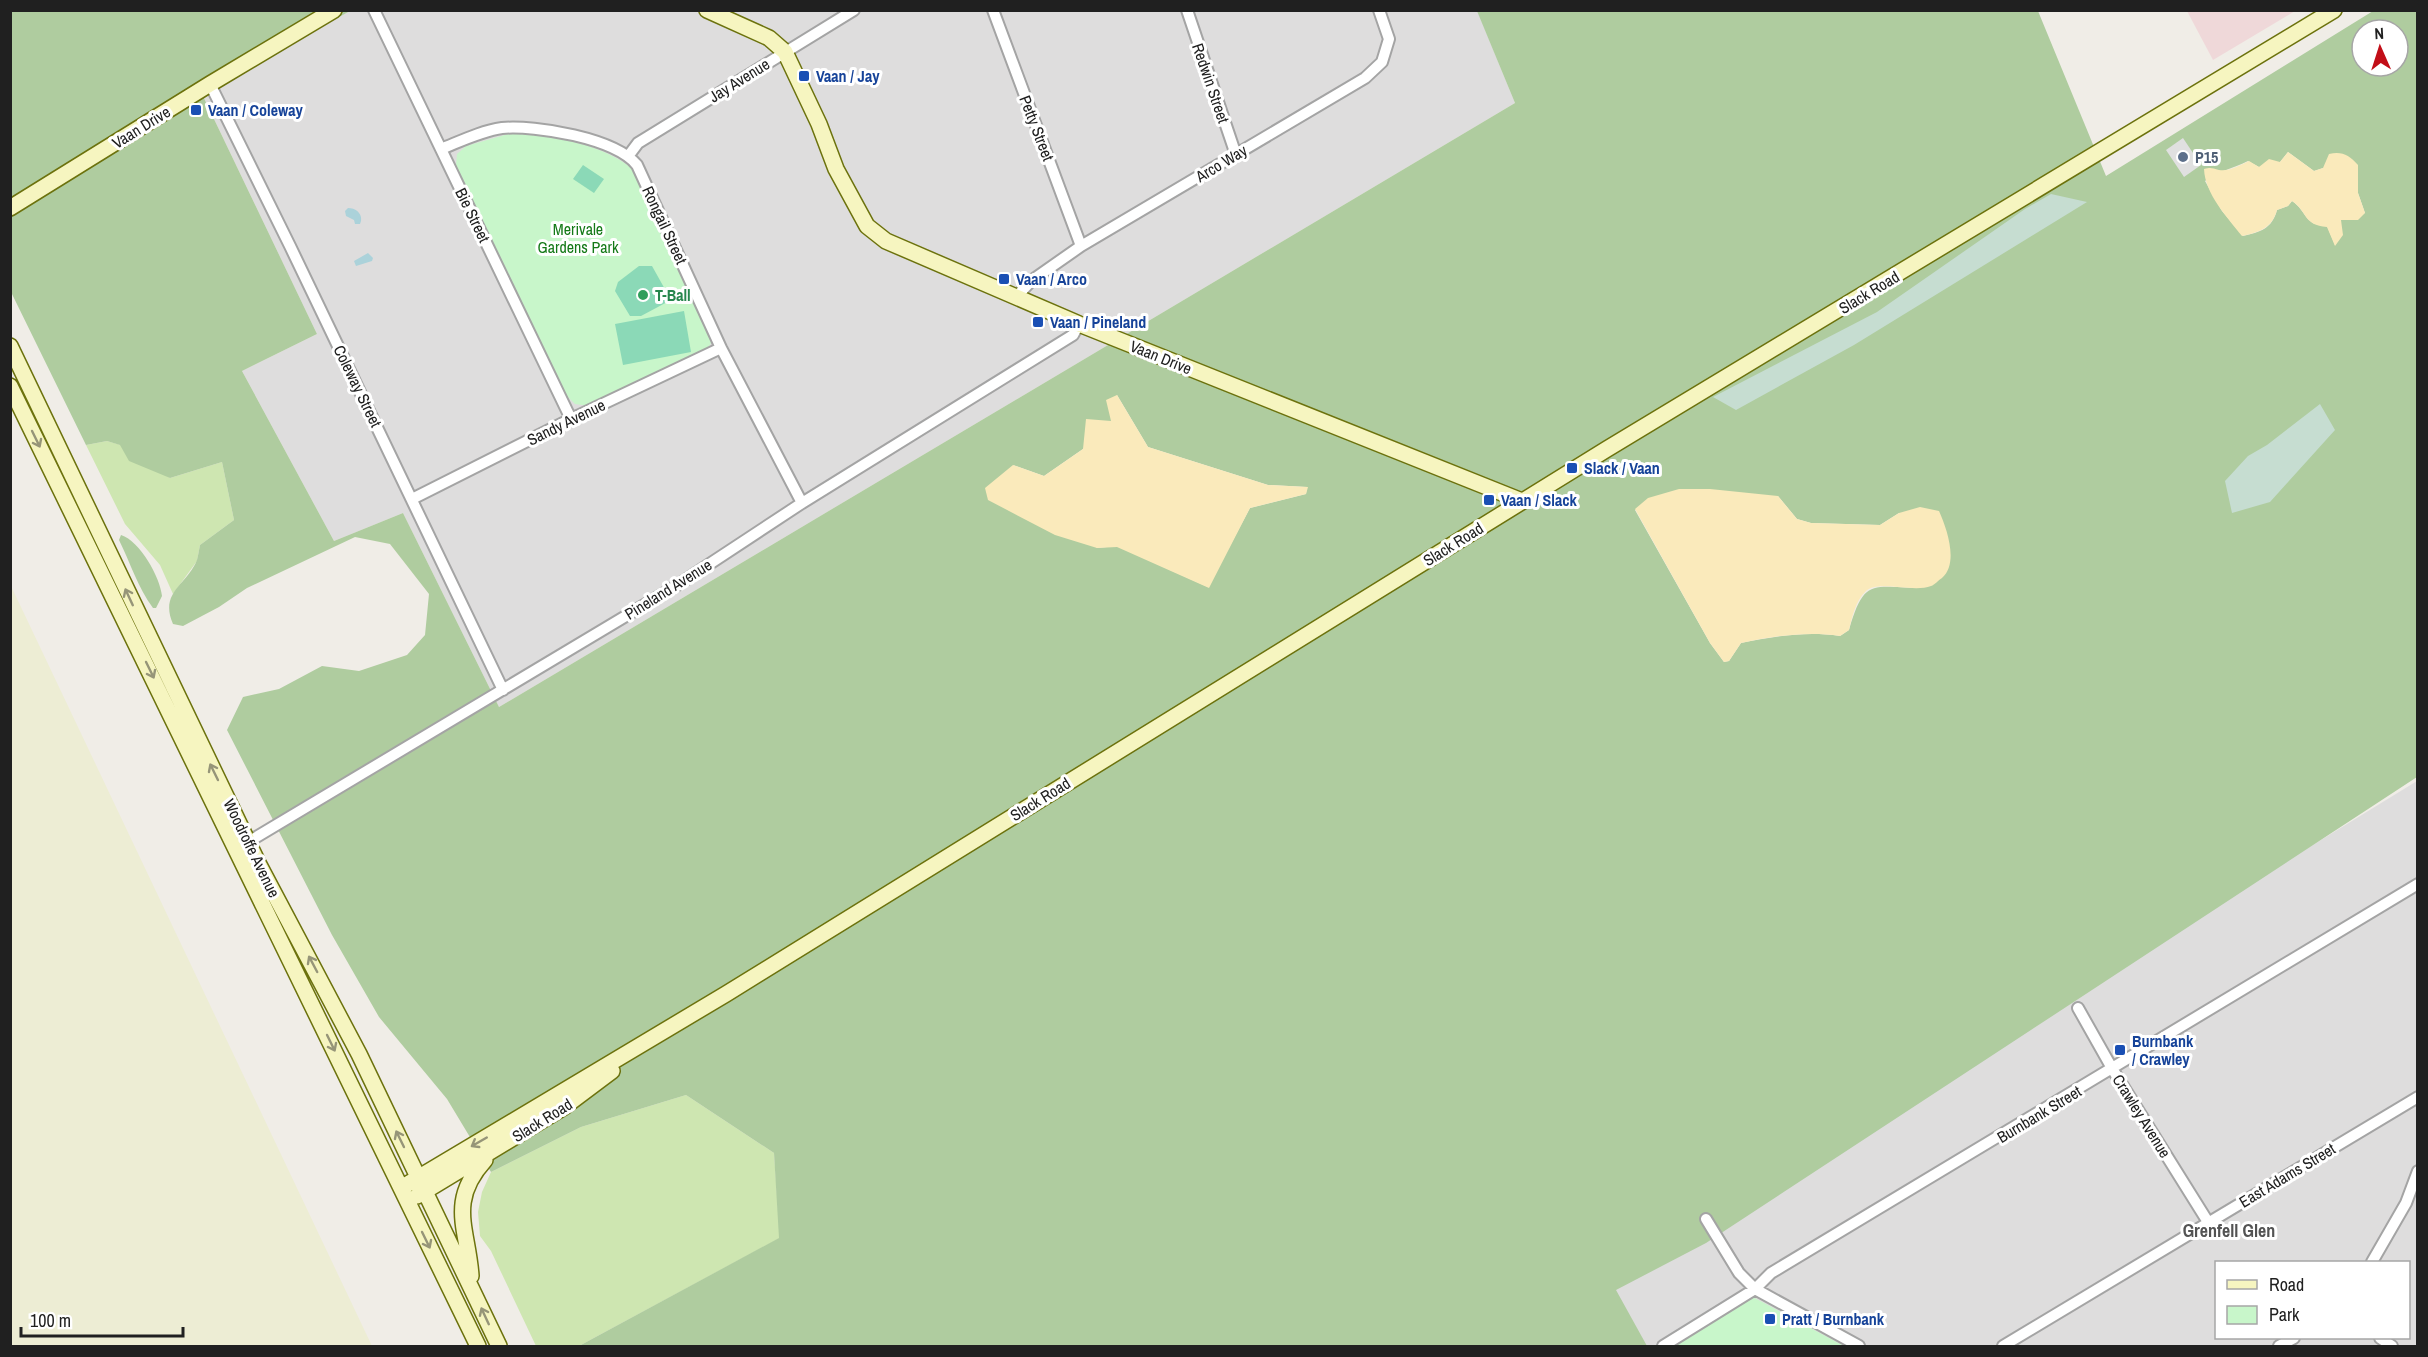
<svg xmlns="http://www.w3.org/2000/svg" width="2428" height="1357" font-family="'Archivo Narrow',sans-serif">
<rect width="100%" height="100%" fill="#f0ede7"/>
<!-- residential -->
<path fill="#dedddd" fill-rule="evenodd" d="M1477,10L1515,103L499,707L403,513L334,541L242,371L317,334L202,94L350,11Z
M2417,781V1346H1585L1608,1278ZM2216,1262H2408V1338H2216Z"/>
<!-- commercial -->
<path fill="#efd8d9" d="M2187,11H2295L2213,60Z"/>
<!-- farmland -->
<path fill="#ededd4" d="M10,586H11L372,1346H11Z"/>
<!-- grass -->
<path fill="#cee6b1" d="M107,441L121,445L170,478L222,462L234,520L200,545L197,561L173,594L160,565L125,524L86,445Z
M686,1095L774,1153L780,1238L579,1346H536L491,1251L480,1236L478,1212L482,1192L491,1172L581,1127Z"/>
<!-- forest -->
<path fill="#afcc9f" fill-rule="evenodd" d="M11,11H350L202,94L317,334L242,371L334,541L403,513L499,707L1515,103L1477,11H2038L2106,176L2373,11H2417V777L1706,1243L1616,1290L1647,1346H579L779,1238L774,1153L686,1095L581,1127L491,1172L447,1099L379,1017L332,935L227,730L243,697L279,689L322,666L359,671L407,655L425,635L429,594L390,544L355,537L247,588L219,607L183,626L173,624C159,592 187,585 197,560C198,556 199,550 200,545L234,520L222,462L170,478L129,461L120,445L107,441L86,445L11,292ZM2362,30H2398V66H2362ZM2288,152L2314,171L2323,168L2358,171V193L2365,213L2341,220L2335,245L2327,226C2303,225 2308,212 2292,201L2288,206L2277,210C2272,229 2260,232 2243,236L2222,211L2205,181C2220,170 2232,169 2248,161L2259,167L2280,162ZM1117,395L1148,447L1268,485L1307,487L1306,494L1250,508L1208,587L1117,546L1097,548L1013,465L1044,476L1083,449L1111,421ZM1778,496L1797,519L1811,523L1880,525L1899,513L1919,588C1872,587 1864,578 1849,630L1840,636C1807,631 1774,636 1741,643L1729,661L1724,662L1710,643L1635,510Z
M121,535C140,541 160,577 162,596L156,608H153C138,588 130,562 119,540Z"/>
<!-- wetland -->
<path fill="#c6ddd1" d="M2051,194L2087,202L1854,345L1736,410L1713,397L1877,312L2025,209Z
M2320,404L2335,430L2270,502L2232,513L2225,481L2248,456L2267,445Z"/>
<!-- sand -->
<path fill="#faeabb" d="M2288,152L2314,171L2323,168L2329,154C2342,151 2349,155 2358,165V193L2365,213L2358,220H2341L2343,235L2335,246L2327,227C2303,225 2308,212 2292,201L2288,206L2277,210C2272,228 2260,232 2242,236C2227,217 2205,194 2204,169C2211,167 2212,168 2219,170C2229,172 2240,165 2249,161L2259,167L2269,159L2280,162Z
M1117,395L1148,447L1268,485L1308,487L1306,494L1250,508L1209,588L1117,547L1097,548L1055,535L988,500L985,488L1013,465L1044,476L1083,449L1086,419L1111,421L1106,400Z
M1679,489H1710L1778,496L1797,519L1811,523L1880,525L1899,513L1920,507L1939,511C1947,529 1959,563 1942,578C1938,580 1935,585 1931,586C1914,593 1878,580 1866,591C1856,600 1852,617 1849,630L1840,636C1807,631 1773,636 1741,643L1729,661L1724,662L1710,643L1635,509L1648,498Z"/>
<!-- park -->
<path fill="#c8f6ca" d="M512,133C555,137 598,142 633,169L710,336L711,343L707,349L589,406L575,404L566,395L456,165L457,154L466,146Z
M1751,1296L1844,1346H1670Z"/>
<!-- pitch -->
<path fill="#8bd9b7" d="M583,165L604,179L594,193L573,179Z
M639,266H652L671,300L641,316H630L615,291L618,282Z
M684,311L691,352L623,365L615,324Z"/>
<!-- parking -->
<path fill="#e0e0e0" d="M2183,138L2201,165L2184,177L2166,150Z"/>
<!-- water -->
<path fill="#abd2da" d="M348,208C357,208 364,215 360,224H355L354,220L346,216L345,211Z
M368,253L373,258L372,261L356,266L354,261Z"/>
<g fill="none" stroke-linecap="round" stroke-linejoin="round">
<defs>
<path id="street" d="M374,10L571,419
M993,10L1081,246
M1187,10L1236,155
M210,84L290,246L503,690
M441,149C461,141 481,131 502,128C536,125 615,138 637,165L721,348L802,503
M629,155L638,143L854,10
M1017,296L1031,281L1081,246L1365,78L1382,62L1389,39L1379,10
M412,499L571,419L721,348
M248,842L676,586L802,503L1073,335L1079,324
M2078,1008L2113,1070L2208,1222
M1706,1219L1739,1273L1755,1289L1859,1346
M2372,1262L2406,1203L2418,1171
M2380,1338L2392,1346
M1663,1346L1755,1289L1771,1273L2418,884
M2003,1346L2418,1097
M2279,1346L2294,1338"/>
<path id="secondary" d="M707,10L769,38L785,52L819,124L836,169L867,226L886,241L1079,324L1522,501
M10,208L210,84L334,10
M10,346L258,863L359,1054L499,1346
M10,386L478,1346
M401,1188L726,994L1607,449L2334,10
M417,1196L564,1107L612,1071
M471,1276C468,1229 447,1202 485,1160"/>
</defs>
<!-- street casing -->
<use href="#street" stroke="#a4a4a4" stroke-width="14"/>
<!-- secondary casing -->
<use href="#secondary" stroke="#6c720d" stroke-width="18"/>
<!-- street -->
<use href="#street" stroke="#fff" stroke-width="10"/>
<!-- secondary -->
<use href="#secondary" stroke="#f6f5c0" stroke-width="15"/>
</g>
<!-- one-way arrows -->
<defs><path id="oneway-shaft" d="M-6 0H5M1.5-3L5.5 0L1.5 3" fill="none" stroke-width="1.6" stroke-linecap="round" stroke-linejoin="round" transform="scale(1.5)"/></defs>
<g stroke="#969578">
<use href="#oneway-shaft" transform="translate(36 439) rotate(64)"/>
<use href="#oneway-shaft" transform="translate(129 597) rotate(-115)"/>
<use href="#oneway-shaft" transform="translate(150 670) rotate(64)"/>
<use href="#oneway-shaft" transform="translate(214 772) rotate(-116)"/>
<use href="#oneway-shaft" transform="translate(313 964) rotate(-118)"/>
<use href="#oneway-shaft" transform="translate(331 1043) rotate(64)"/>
<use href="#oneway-shaft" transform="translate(400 1139) rotate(-116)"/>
<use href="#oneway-shaft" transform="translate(479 1142) rotate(150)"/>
<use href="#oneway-shaft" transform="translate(426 1240) rotate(64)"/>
<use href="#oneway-shaft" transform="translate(485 1316) rotate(-115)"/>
</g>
<!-- markers -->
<g fill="#1a4fb4" stroke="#fff" stroke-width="2">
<rect x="798" y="70" width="12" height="12" rx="3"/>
<rect x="190" y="104" width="12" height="12" rx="3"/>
<rect x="998" y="273" width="12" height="12" rx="3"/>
<rect x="1032" y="316" width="12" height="12" rx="3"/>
<rect x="1566" y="462" width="12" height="12" rx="3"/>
<rect x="1483" y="494" width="12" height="12" rx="3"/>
<rect x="2114" y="1044" width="12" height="12" rx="3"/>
<rect x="1764" y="1313" width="12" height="12" rx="3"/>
</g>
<circle fill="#5c6f8a" stroke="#fff" stroke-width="2" cx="2183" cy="157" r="6"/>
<circle fill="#2e9e5b" stroke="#fff" stroke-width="2" cx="643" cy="295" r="6"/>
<g text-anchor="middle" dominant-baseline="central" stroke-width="6" stroke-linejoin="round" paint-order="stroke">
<!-- transit labels -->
<g font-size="16" font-weight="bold" fill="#164399" stroke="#fff" text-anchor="start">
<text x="816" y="76">Vaan / Jay</text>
<text x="208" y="110">Vaan / Coleway</text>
<text x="1016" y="279">Vaan / Arco</text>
<text x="1050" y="322">Vaan / Pineland</text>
<text x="1584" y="468">Slack / Vaan</text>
<text x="1501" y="500">Vaan / Slack</text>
<text x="2132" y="1041">Burnbank<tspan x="2132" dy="18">/ Crawley</tspan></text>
<text x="1782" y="1319">Pratt / Burnbank</text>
</g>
<!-- street labels -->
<g font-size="16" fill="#202020" stroke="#fff">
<text transform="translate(739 80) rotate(-32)">Jay Avenue</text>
<text transform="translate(1211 83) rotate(71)">Redwin Street</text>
<text transform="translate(141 127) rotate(-32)">Vaan Drive</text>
<text transform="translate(1037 128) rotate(69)">Petty Street</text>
<text transform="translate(1221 163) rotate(-31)">Arco Way</text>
<text transform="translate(473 215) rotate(64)">Bie Street</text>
<text transform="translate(665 225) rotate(65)">Rongail Street</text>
<text transform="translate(1869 292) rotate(-31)">Slack Road</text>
<text transform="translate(1161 357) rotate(22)">Vaan Drive</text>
<text transform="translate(358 386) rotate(64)">Coleway Street</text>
<text transform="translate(566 422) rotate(-26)">Sandy Avenue</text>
<text transform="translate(1453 544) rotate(-32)">Slack Road</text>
<text transform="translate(668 589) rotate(-32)">Pineland Avenue</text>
<text transform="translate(1040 799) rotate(-32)">Slack Road</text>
<text transform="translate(252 848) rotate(64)">Woodroffe Avenue</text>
<text transform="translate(2039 1114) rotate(-31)">Burnbank Street</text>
<text transform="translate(2142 1116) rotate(58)">Crawley Avenue</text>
<text transform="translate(542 1120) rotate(-32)">Slack Road</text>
<text transform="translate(2287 1175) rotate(-31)">East Adams Street</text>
</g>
<!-- service labels -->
<g font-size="16" font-weight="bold" fill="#4e5e75" stroke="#fff" text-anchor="start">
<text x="2195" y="157">P15</text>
</g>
<!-- park labels -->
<g font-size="16" fill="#147917" stroke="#fff">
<text x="578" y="229">Merivale<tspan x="578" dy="18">Gardens Park</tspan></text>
</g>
<!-- leisure labels -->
<g font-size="16" font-weight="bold" fill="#27864d" stroke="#fff" text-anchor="start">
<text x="655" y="295">T-Ball</text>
</g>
<!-- neighbourhood labels -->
<g font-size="18" font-weight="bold" fill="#535353" stroke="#fff">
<text x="2229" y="1230">Grenfell Glen</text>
</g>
</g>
<!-- border -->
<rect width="2428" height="1357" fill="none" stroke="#202020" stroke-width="24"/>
<!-- legend -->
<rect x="2215" y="1261" width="195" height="78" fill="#ffffff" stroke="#a6a6a6" stroke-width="1.5"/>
<rect x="2227" y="1280" width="30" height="9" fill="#f6f5c0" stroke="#a6a6a6" stroke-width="1.5"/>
<text x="2269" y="1291" font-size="18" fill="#202020">Road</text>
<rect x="2227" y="1306" width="30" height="18" fill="#c8f6ca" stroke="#a6a6a6" stroke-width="1.5"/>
<text x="2269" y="1321" font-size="18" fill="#202020">Park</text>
<!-- north arrow -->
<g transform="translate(2380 48) rotate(357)"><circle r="28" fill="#ffffff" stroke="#a6a6a6" stroke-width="1.5"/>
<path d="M0-4.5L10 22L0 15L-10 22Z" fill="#c20e18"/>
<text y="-9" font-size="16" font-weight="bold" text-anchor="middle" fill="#202020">N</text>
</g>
<!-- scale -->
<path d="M21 1327v9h162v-9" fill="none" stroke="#202020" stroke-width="3"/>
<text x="30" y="1327" font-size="18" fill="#202020" stroke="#ffffff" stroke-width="4.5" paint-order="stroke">100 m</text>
</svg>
